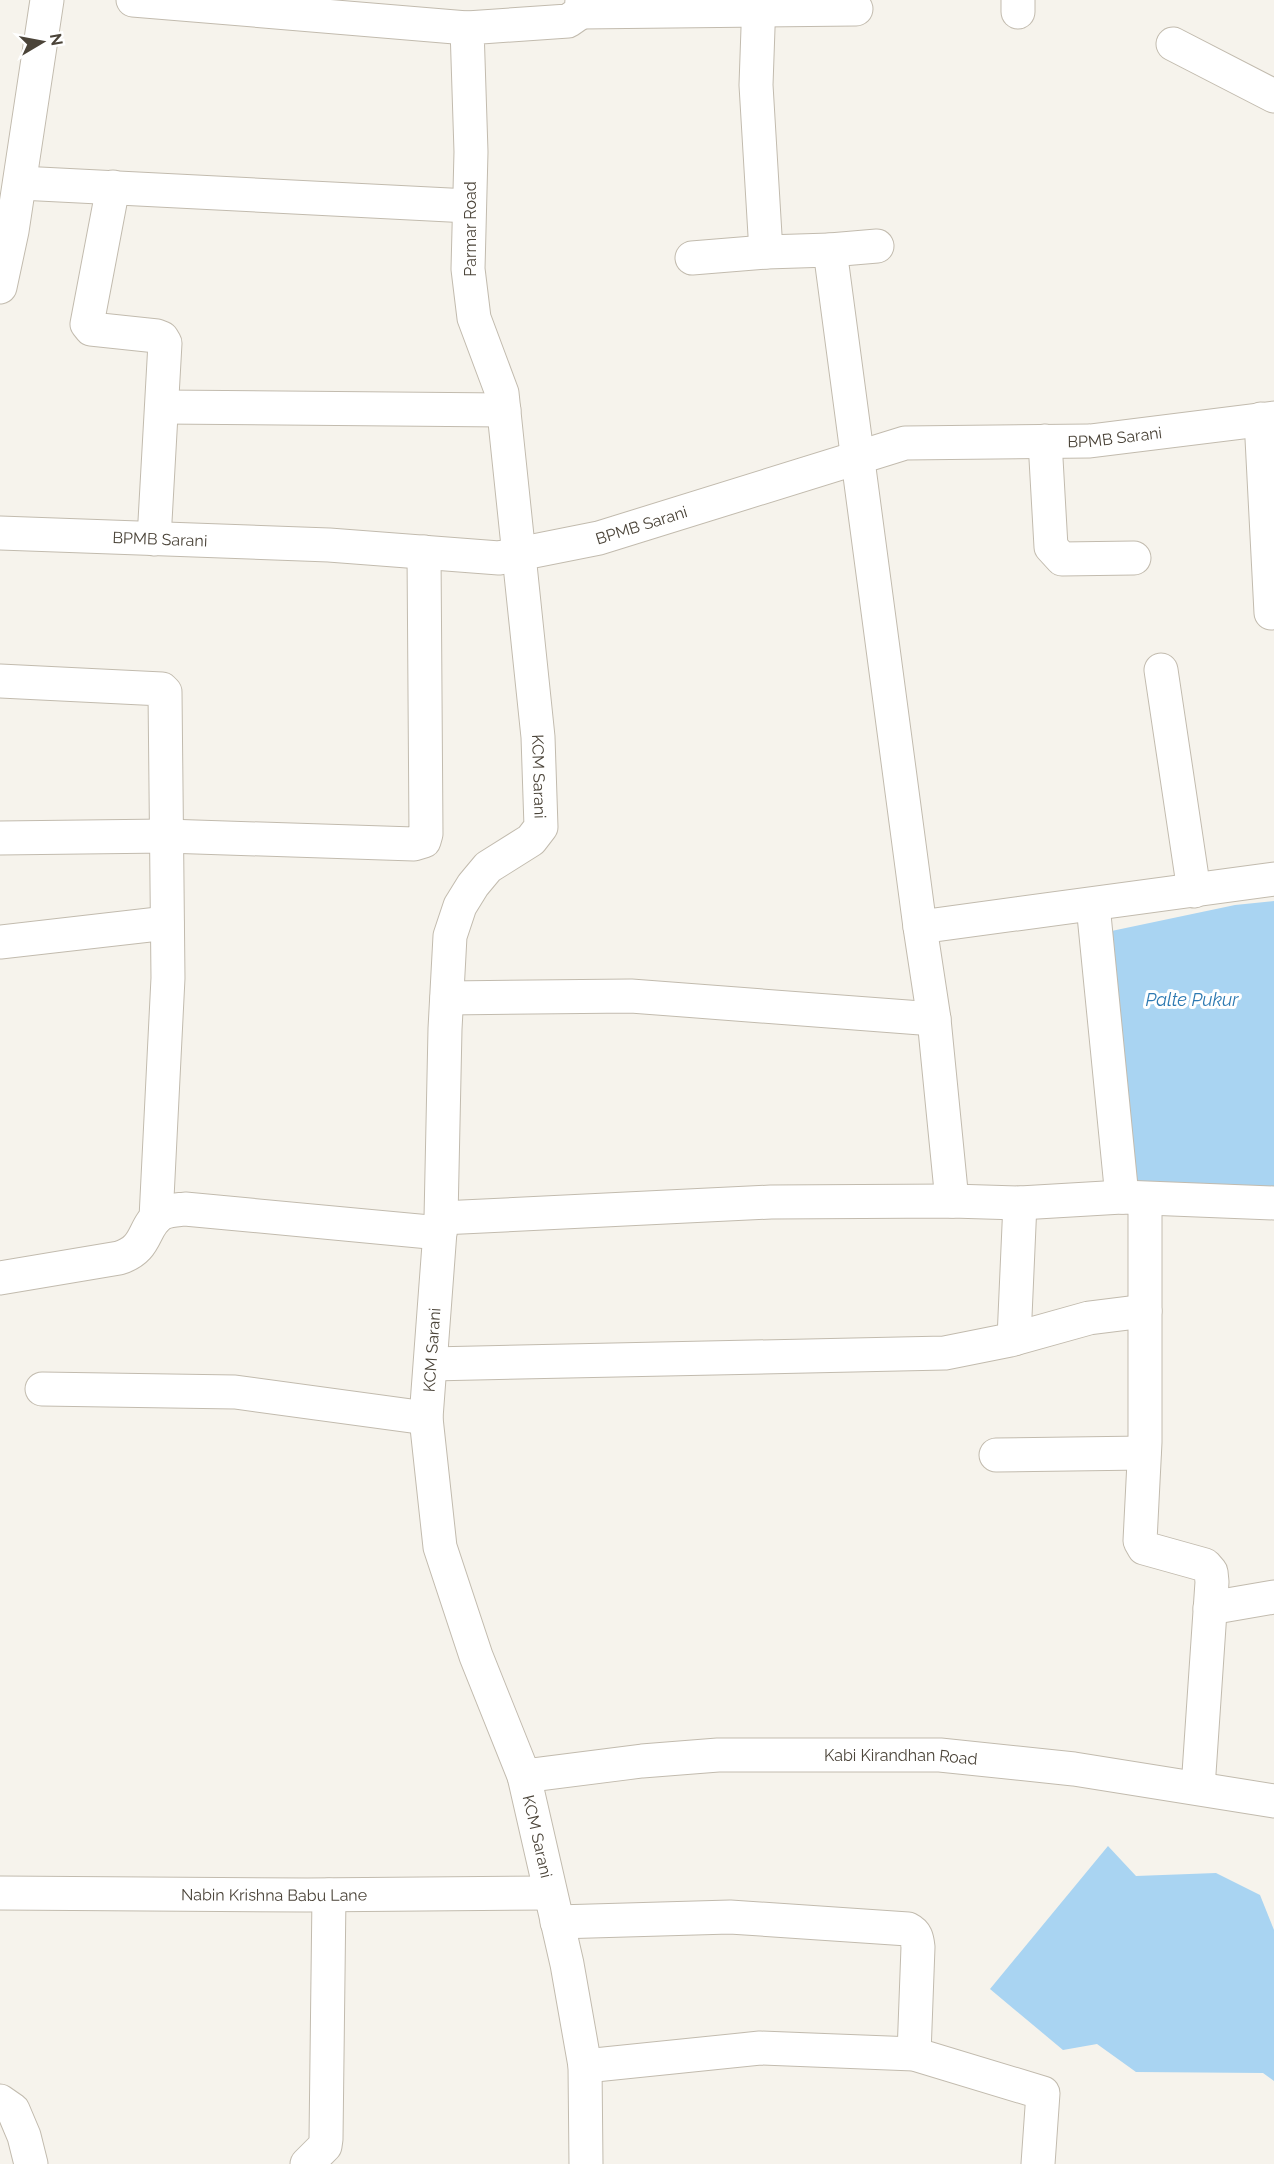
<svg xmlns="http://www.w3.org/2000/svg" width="1274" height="2164" font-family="Raleway,sans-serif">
<rect width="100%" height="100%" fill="#f6f3ec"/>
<!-- water -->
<path fill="#a9d4f2" d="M1274,901V1195L1123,1194L1102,933L1235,905Z
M1108,1846L1136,1876L1216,1873L1260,1895L1274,1930V2081L1263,2073L1136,2072L1097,2044L1063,2050L990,1989Z"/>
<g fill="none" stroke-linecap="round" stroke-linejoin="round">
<defs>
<g id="minor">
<path d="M133,0L467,28"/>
<path id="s1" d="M582,0L581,12L568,21L467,28L471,152L468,269L474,318L502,393L538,737L541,827L531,840L488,867L473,885L460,906L450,936L445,1029L441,1218L426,1418L440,1547L476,1656L524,1776L567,1964L585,2066L586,2164"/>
<path d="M759,0L756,85L766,252L830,250L920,927"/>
<path d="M581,12L856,9"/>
<path d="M1018,12V0"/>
<path d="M1173,44L1274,96"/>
<path d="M20,183L469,206"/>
<path d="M113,187L87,324L91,329L157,336L162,338L165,343L154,539"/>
<path d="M830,250L877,246"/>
<path d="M692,258L766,252"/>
<path d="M0,287L12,231L47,0"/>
<path d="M162,407L504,410"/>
<path d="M1261,419L1271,613"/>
<path d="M1045,441L1051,547L1062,559L1134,558"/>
<path id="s2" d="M0,533L329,545L499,558L599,538L905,443L1090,441L1274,418"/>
<path d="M1161,670L1194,891"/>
<path d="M0,681L162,689L165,692L168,978L156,1218"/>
<path d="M0,838L166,836L414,844L424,841L426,834L424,552"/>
<path d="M1093,905L1122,1197"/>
<path d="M0,942L167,923"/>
<path d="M447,998L631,996L934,1019"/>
<path d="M1145,1199V1442L1140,1541L1144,1548L1205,1565L1211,1572L1212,1582L1198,1788"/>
<path d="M952,1201L934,1019L920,927L1274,879"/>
<path d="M441,1218L771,1202L952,1201L1020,1203L1122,1197L1274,1203"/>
<path d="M0,1278L119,1258C149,1249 142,1226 161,1214C168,1210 177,1210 185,1209L440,1233"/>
<path d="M1014,1339L1020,1203"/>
<path d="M431,1364L945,1353L1010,1340L1089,1318L1145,1311"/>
<path d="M42,1389L235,1392L426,1418"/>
<path d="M996,1455L1144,1453"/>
<path d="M1210,1608L1274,1597"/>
<path id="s3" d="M524,1776L642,1761L718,1755H940L1074,1769L1274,1801"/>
<path id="s4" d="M0,1893L307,1895L550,1893"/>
<path d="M557,1922L730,1917L908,1929C916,1933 917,1938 918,1947L914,2054"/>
<path d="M585,2066L760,2048L914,2054L1043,2093L1038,2164"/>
<path d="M0,2101L13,2110L24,2136L31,2164"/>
<path d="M307,2164L325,2146L326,2139L329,1895"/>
</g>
</defs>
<!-- minor casing -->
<use href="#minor" stroke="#c2bbae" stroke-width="35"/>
<!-- minor -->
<use href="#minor" stroke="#fff" stroke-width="33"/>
</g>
<g text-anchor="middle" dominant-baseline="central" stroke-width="6" stroke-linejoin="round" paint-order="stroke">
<!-- street labels -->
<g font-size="16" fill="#4b4439" stroke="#fff">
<text transform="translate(470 229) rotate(-90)">Parmar Road</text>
<text stroke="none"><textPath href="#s2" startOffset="1132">BPMB Sarani</textPath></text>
<text stroke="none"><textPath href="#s2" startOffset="646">BPMB Sarani</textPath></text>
<text stroke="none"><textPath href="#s2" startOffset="160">BPMB Sarani</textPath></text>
<text stroke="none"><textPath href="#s1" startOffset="885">KCM Sarani</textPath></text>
<text transform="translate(432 1350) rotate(-86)">KCM Sarani</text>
<text stroke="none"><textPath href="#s3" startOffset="378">Kabi Kirandhan Road</textPath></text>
<text stroke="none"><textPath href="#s1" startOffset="2001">KCM Sarani</textPath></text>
<text stroke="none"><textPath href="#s4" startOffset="274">Nabin Krishna Babu Lane</textPath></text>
</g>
<!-- water labels -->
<g font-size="18" font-style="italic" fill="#2e7ab2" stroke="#fff">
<text x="1192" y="999">Palte Pukur</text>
</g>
</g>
<!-- north arrow -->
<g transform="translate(42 42) rotate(80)" stroke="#ffffff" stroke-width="4.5" paint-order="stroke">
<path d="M0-4.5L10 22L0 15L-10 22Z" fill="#4b4439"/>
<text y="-9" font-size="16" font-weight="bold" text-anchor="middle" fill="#4b4439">N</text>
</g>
</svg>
